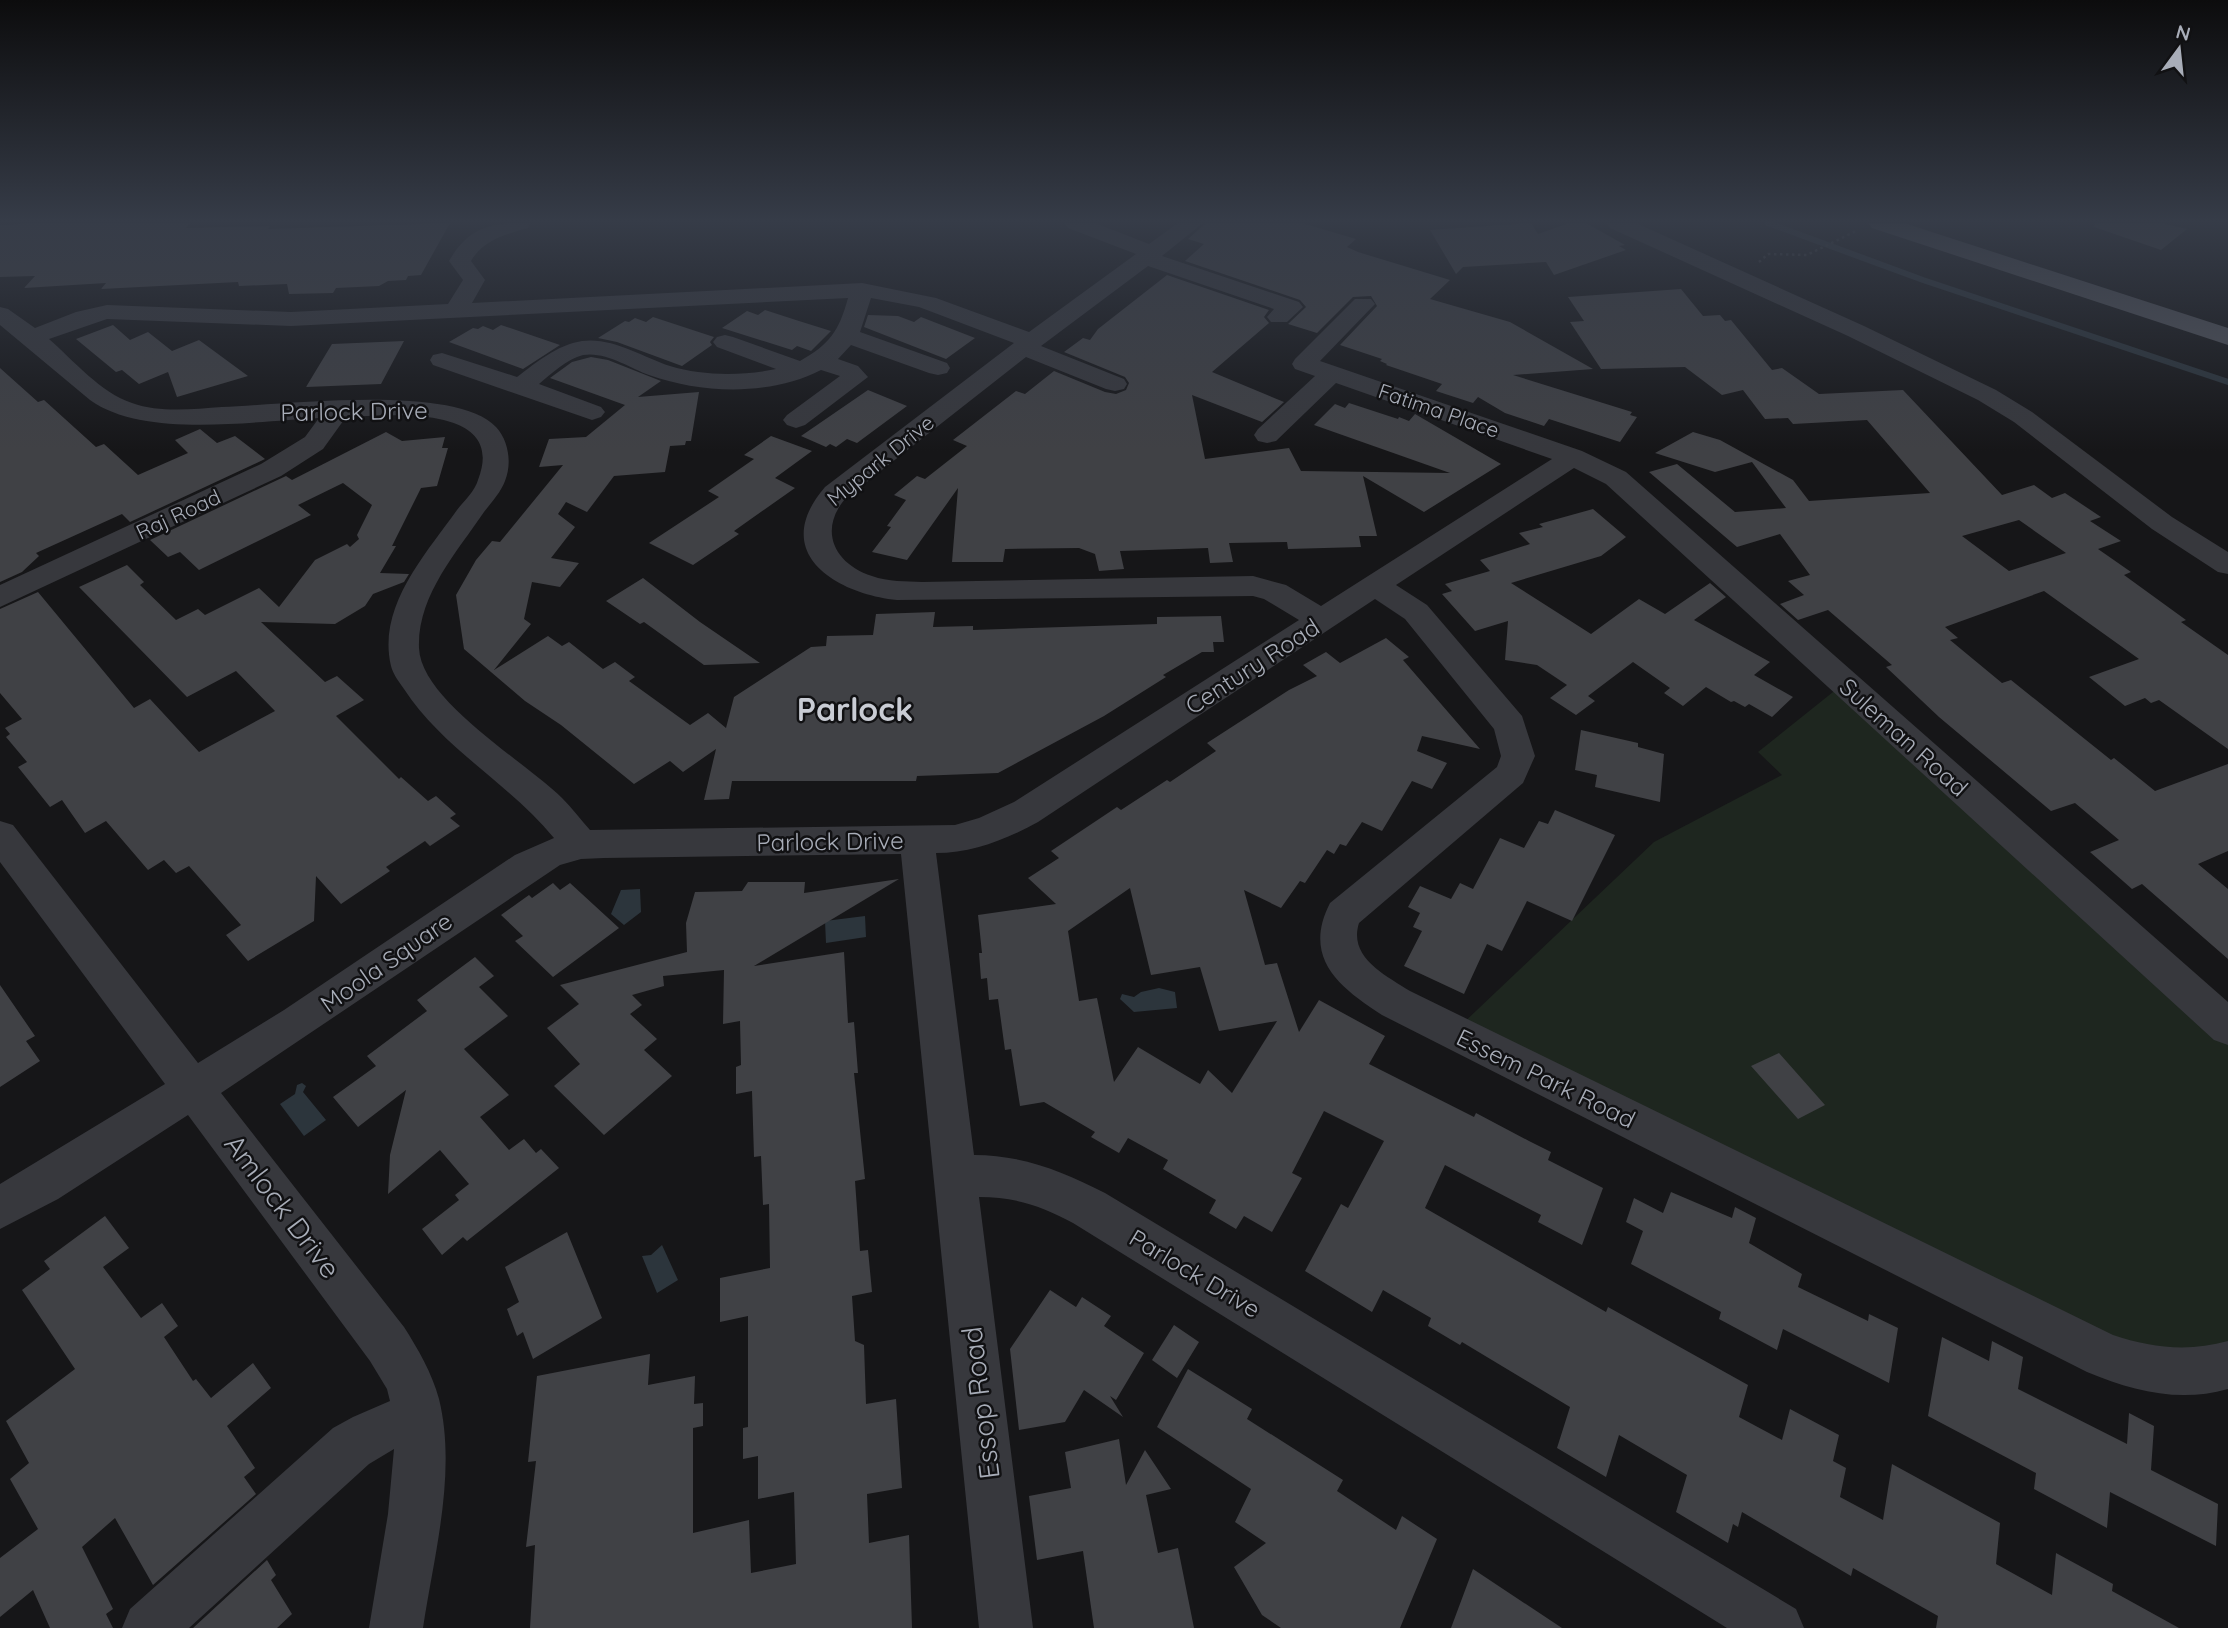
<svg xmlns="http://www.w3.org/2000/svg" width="2228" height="1628" font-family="Quicksand,sans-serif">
<rect width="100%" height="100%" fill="#161618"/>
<!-- green -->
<path fill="#1e261f" d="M1843,684L2228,1030V1349L2145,1358L1457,1029L1654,842L1782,775L1758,752Z"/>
<!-- water -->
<path fill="#2c353c" d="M640,889L641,912L624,925L611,914L621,890Z
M865,916L866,937L826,943L825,921Z
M1159,988L1175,992L1177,1008L1134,1012L1120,999L1122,994L1134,997L1141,992Z
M302,1083L306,1086L303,1092L326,1120L304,1136L280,1104L295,1094L297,1085Z
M662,1245L678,1280L657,1293L642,1256L651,1255Z"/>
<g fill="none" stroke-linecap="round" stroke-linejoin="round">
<!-- stream -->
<path stroke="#2c353c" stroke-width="6" d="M1768,223L1923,280L2228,382"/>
</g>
<!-- building -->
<path fill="#404145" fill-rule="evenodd" d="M39,223H190L186,228L270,226L268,229L450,223L421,275L408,276L406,280L388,281L379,286L336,288L333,293L289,294L287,284L239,286L238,282L101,289L106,283L24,288L35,276L0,277V225Z
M1206,223H1302L1356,239L1347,247L1358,252L1450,280L1430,299L1510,322L1593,369L1513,375L1632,412L1630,415L1637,417L1620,442L1549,419L1544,426L1505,413L1478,397L1473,403L1436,391L1442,384L1386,365L1387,364L1380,361L1382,359L1340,345L1377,306L1371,296L1353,297L1317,333L1288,324L1306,307L1300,300L1185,261L1204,244L1188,239Z
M1531,223L1538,234L1569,223H1586L1625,245L1619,246L1626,250L1554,275L1546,262L1463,267L1456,274L1430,230Z
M2095,223H2161L2187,229L2161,250L2094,227Z
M1167,275L1269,310L1264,317L1269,323L1212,372L1284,402L1262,422L1192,395L1205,459L1289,448L1301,471L1450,473L1314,425L1335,404L1345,408L1349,403L1398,419L1399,417L1409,421L1415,414L1501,464L1424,512L1363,476L1377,536H1359L1361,547L1288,549L1287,542L1229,543L1233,562L1210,563L1208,548L1120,551L1124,569L1099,571L1095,554L1079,548L1005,549L1003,562H952L958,488L907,560L872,552L891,527L887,526L906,500L894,495L917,476L925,479L967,446L953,440L1016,391L1025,394L1054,371L1105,392L1116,394L1126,390L1129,383L1125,377L1064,352L1083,338L1090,340L1098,329Z
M1681,289L1703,316L1720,315L1725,321L1731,320L1772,370L1782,368L1819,394L1903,390L2002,495L2034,485L2052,498L2065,493L2101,517L2090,521L2121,541L2098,549L2131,572L2124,575L2186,620L2181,622L2228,655V749L2159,700L2151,703L2145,698L2125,706L2089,677L2139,659L2044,591L1945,627L1958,638L1950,640L2002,683L2011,680L2111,760L2114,758L2155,791L2228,764V851L2198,864L2228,889V959L2142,884L2132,889L2090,852L2119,840L2075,803L2051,811L1939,717L1886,667L1892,665L1828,610L1798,620L1780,604L1804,595L1788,581L1810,575L1780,534L1737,547L1649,472L1677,464L1735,512L1786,508L1752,462L1715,472L1655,453L1693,432L1720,440L1793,480L1809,501L1930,493L1867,420L1793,424L1788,418L1765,419L1743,390L1722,395L1685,367L1601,369L1570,322L1584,321L1568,297ZM2019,520L2066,553L2009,571L1962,536Z
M765,310L799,321L831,331L811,351L797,346L792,350L722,328L747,311L758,315Z
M868,315L898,316L914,322L921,317L975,338L946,359L864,327Z
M653,317L714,337L710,342L712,345L682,366L617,342L598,338L625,321L629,322L635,318L646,322Z
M113,325L130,340L148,332L172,351L199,340L248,376L177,397L168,372L139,384L122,370L116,372L76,339Z
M501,325L560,345L523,369L449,342L473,328L478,329L483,326L493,330Z
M404,341L381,384L306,387L332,344Z
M591,357L608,360L661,381L638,397L699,392L691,441H686L685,445L670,446L665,472L614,476L587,512L566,502L558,514L575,527L551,558L579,563L560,587L532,582L524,619L531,624L494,670L548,636L562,646L569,642L603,669L615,662L635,677L629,681L690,725L708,713L726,728L734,697L811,647L826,646L827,636L873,635L876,614L935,612L933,627L973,626V630L1157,624V617L1221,616L1224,642H1213L1214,652H1202L1163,675L1166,677L1104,716L998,773L917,776L916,781H732L729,799L704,800L716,749L683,772L670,761L634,784L561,725L525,701L464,649L456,595L476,560L492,541L500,542L563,465L539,467L549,439L586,437L625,405L550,378L572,362Z
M0,368L38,402L44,400L96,447L104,444L138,475L188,453L175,440L200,429L217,443L235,436L265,459L130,522L122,514L36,553L39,556L22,572L0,582Z
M868,390L907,406L857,443L847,439L836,447L830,444L826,447L801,436Z
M386,432L402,441L445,437L442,448H448L437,486L421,488L392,546H396L380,573L409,574L404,582L373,594L365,606L335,624L261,622L325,682L337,676L364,700L336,716L399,779L401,777L428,801L436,796L456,814L450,818L460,826L430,846L425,841L386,867L390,871L341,904L316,876L314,921L248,961L226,935L241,925L189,866L176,873L164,860L148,870L106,821L85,833L62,800L50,807L18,767L27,762L6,737L10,734L5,728L22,719L0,693V609L38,592L134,708L150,699L199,752L275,711L236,671L187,697L79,587L127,565L144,582L140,585L176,620L198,609L205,615L259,588L279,607L315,560L347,544L350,547L359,539L357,535L372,505L343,483L298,505L311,515L199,570L180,552L168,557L150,540L286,476L292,480Z
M771,436L812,451L775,478L795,488L734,531L739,534L693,565L649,543L719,497L708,491L754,459L744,455Z
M1593,509L1626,537L1601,556L1511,583L1591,634L1639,599L1665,614L1710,583L1726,597L1694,620L1770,662L1754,675L1793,697L1772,717L1749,704L1745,707L1734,701L1731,702L1706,687L1683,706L1664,693L1670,688L1633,662L1588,696L1595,701L1576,715L1550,698L1567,685L1537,665L1505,660L1508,621L1475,631L1442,594L1452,591L1445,584L1490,571L1480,560L1530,544L1519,533L1543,527L1539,524Z
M643,578L700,622L760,663L704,665L644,622L640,624L606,601Z
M1386,638L1409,657L1403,660L1480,749L1422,736L1417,751L1447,763L1432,789L1412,781L1382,831L1362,822L1346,846L1340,844L1334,854L1327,850L1305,883L1300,881L1281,908L1244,890L1265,965L1277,963L1299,1032L1319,1000L1385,1036L1369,1064L1474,1117L1476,1113L1529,1141L1551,1152L1548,1160L1603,1188L1582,1245L1538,1222L1541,1215L1445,1165L1425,1208L1606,1312L1608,1307L1748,1385L1739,1417L1782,1440L1790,1409L1839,1435L1833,1461L1846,1468L1840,1497L1883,1520L1892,1464L2000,1523L1996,1564L2052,1595L2056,1553L2113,1584L2112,1591L2179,1628H1936L1938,1616L1853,1568L1851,1576L1742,1512L1738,1527L1733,1524L1728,1543L1676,1512L1687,1475L1619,1435L1606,1477L1557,1448L1570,1407L1462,1342L1460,1345L1428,1326L1431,1318L1383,1290L1372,1312L1305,1271L1341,1204L1348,1208L1384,1141L1324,1111L1292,1173L1302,1178L1272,1232L1244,1216L1236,1229L1209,1213L1216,1200L1163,1169L1168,1160L1128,1138L1119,1153L1091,1137L1095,1132L1044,1102L1020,1106L1011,1049L1005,1050L998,999L989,1000L987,978L981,979L979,953H982L978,915L1056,904L1028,878L1059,858L1051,851L1117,807L1121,810L1167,780L1170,782L1216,751L1207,743L1289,690L1317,676L1303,665L1326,652L1340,663ZM1130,888L1151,975L1200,967L1219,1031L1277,1021L1232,1093L1208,1070L1200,1084L1138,1047L1114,1082L1097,998L1079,1001L1068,931Z
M1581,730L1638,743V747L1664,754L1660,802L1595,787L1597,775L1575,770Z
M1555,810L1615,835L1572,921L1527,901L1502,951L1487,944L1464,994L1404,966L1422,931L1413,927L1420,913L1408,907L1420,886L1451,899L1460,883L1473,889L1500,838L1524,848L1539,821L1548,824Z
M899,879L754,966L844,952L848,1023L854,1022L858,1073H854L865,1179L855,1181L860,1251L868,1250L872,1292L852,1296L855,1341L864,1345L866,1404L896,1399L902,1488L867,1494L869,1543L909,1535L912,1628H530L535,1545L526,1547L536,1461L528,1462L537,1376L650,1354L648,1385L695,1376L694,1404L703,1403V1426L693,1428V1533L749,1520L751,1573L796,1564L794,1492L758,1499V1456L743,1459V1428L748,1427V1316L720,1322V1278L770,1268L769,1204L763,1205L761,1156L754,1157L752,1091L736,1094V1067L741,1065L740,1021L723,1024L724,970L663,976L664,986L632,995L642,1005L630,1014L657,1039L644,1050L672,1076L604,1135L554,1086L580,1064L547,1028L579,1004L560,985L687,952L686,923L695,892L742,891L748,882H805L804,893Z
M553,883L560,890L570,883L619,928L553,977L515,941L523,936L501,915L529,895L532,898Z
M475,957L494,976L479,987L508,1016L464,1049L509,1095L480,1117L509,1150L524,1139L536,1153L541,1149L559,1168L467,1241L463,1237L442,1255L422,1229L459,1200L455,1195L469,1184L440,1150L388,1194L390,1155L406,1090L358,1127L333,1097L376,1066L367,1056L427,1011L417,1000Z
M0,985L35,1036L26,1041L40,1061L0,1087Z
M1779,1053L1825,1105L1798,1119L1751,1066Z
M1671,1192L1732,1218L1735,1207L1756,1218L1749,1243L1802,1274L1798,1287L1868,1321L1869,1314L1898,1328L1889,1383L1783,1329L1777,1350L1719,1319L1721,1312L1631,1264L1643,1231L1626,1222L1634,1198L1663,1213Z
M105,1216L129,1248L103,1267L141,1318L162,1303L178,1326L164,1337L193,1381L196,1379L211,1398L253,1363L271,1388L227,1426L255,1468L244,1477L256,1494L153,1585L115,1518L82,1547L113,1609L106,1614L113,1628H50L33,1590L0,1617V1558L38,1529L10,1479L29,1463L6,1421L75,1369L22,1290L50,1269L44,1261Z
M567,1232L602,1318L533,1359L523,1332L517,1336L507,1309L519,1302L505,1267Z
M1050,1290L1076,1307L1082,1297L1111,1316L1104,1326L1144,1353L1116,1400L1110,1396L1123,1417L1084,1390L1065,1422L1019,1430L1010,1349Z
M1174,1325L1199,1342L1177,1378L1152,1360Z
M1942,1337L1989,1361L1992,1341L2023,1357L2018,1389L2127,1444L2129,1413L2154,1426L2151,1470L2218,1504L2216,1546L2110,1492L2107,1528L2034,1489L2036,1473L1928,1416Z
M1188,1369L1252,1409L1247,1419L1343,1480L1337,1491L1396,1530L1402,1516L1437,1539L1400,1628H1281L1262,1615L1234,1567L1266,1543L1235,1522L1251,1489L1157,1427Z
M1119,1439L1126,1485L1145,1450L1171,1489L1146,1495L1158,1553L1178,1548L1194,1628H1094L1083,1551L1037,1560L1029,1496L1071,1488L1065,1452Z
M267,1560L276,1575L271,1580L292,1614L277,1628H193Z
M1473,1569L1562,1628H1451Z"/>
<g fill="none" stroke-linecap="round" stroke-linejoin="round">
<!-- path -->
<path stroke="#3d3f44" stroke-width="2.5" stroke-dasharray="2.5 3.5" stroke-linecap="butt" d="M1759,262L1768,254L1807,255L1856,231"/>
<!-- minor -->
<path fill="#37383d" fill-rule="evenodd" d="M531,223L528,228C506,234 483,240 471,261L485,280L472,303L862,283L936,298L1029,332L1136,254L1068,228L1065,223H1095L1149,244L1178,223H1203L1162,256L1299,302L1303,307L1287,322H1271L1267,317L1274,309L1148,266L1041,346L1124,379L1127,384L1124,389L1115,391L1106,389L1026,357L845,499C818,531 835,564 872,576C888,582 906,581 922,582L1253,576L1286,585L1321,606L1552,459L1336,383L1276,441L1267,443L1258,441L1254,435L1258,429L1315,376L1295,369L1292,364L1295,359L1355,299H1371L1375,304L1320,361L1582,451L1626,472L2228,1002V1045L2214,1040L1606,484L1574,468L1396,585L1427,605L1522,716L1535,756L1523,783L1359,923C1348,957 1385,975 1410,991L2113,1335C2151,1348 2189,1352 2228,1341V1389C2179,1403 2133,1391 2087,1372L1382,1015C1339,987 1302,958 1330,903L1497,767L1501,756L1494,729L1405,619L1375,599L1038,822C1007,839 972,853 936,853L974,1155C1022,1155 1062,1171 1105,1193L1796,1609L1804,1628H1727L1073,1223C1042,1206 1015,1197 979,1197L1033,1628H979L901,854L604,858L581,859L560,865L221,1093L404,1327C418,1349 432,1373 439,1399C457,1472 434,1555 423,1628H369L388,1514L394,1449L369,1464L189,1628H122L130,1609L333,1428L353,1417L390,1401L387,1389L370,1361L188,1115L58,1199L0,1229V1184L165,1084L0,862V821L13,825L198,1063L284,1010L515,855L554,838C509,783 443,749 404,689C399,682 393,674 391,666C377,607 425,555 457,510C464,501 475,491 478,480C508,403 388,415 346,417L323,449L281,476L0,607V585L261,464L305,437L319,418C254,421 144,439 90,400L0,325V307L8,309L35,328L76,312L107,305L291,312L448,304L463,280L449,261C470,225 492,223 531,223ZM848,298C839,331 830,344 800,361L733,337L725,335L717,337L713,342L717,347L776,369C742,376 703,376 670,366C642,357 613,337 582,341C557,345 537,362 517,377L442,353L433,355L430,360L433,365L592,420L601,417L605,412L601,407L539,384C551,374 567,359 583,355C605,351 630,368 649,375C702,394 771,396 821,370L840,376L787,415L783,420L787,425L796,428L805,425L868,377L858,366L838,359L851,345L929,373L938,375L947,373L950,368L947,363L860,332L871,298L919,307L1014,343L825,487C769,552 834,593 897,600L1253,596L1264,599L1299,620L1014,802L979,818L955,825L590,830C581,820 572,808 562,798C526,762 421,701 419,648C417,596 457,552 484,512C491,503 501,492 505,481C512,464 509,441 496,427C456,383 281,405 222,407C193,409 160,413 132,403C101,393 73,360 49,339L107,319L291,326Z
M1607,223H1636L1864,326L1996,390L2032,412L2172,517L2228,552V574L2218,572L2152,529L2014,422L1978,400L1848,336L1610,228Z"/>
<!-- major -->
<path fill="#53555c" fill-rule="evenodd" d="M1868,223H1904L2228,328V345L1872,228Z"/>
</g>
<!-- sky -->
<linearGradient id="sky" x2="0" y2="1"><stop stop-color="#0c0c0d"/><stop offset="0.49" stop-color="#363c48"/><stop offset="1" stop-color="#363c48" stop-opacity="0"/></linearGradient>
<rect width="2228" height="451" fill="url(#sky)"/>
<g text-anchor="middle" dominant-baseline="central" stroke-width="5" stroke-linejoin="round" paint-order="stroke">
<!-- far-street labels -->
<g font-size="21" fill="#a8adb8" stroke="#111113">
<text transform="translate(1439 410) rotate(19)">Fatima Place</text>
<text transform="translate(880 460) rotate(-39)">Mypark Drive</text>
<text transform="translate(178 514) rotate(-25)">Raj Road</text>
</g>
<!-- street labels -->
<g font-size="24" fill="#a8adb8" stroke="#111113">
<text transform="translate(354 411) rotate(-1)">Parlock Drive</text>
<text transform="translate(1252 666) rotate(-33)">Century Road</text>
<text transform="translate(1904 737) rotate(42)">Suleman Road</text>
<text transform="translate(830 841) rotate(-1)">Parlock Drive</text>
<text transform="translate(386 962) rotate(-35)">Moola Square</text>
<text transform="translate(1546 1078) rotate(26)">Essem Park Road</text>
<text transform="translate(1195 1273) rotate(31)">Parlock Drive</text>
</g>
<!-- near-street labels -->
<g font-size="28" fill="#a8adb8" stroke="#111113">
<text transform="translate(283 1206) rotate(53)">Amlock Drive</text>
<text transform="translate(980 1403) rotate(-97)">Essop Road</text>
</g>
<!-- district labels -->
<g font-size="32" font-weight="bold" fill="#c9ccd4" stroke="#111113">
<text x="855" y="709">Parlock</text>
</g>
</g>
<!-- north arrow -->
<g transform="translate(2179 49) rotate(15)" stroke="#111113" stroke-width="5" paint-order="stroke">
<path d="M0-5L12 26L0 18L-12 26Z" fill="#a8adb8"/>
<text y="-10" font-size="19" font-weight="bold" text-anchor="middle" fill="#a8adb8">N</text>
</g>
</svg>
